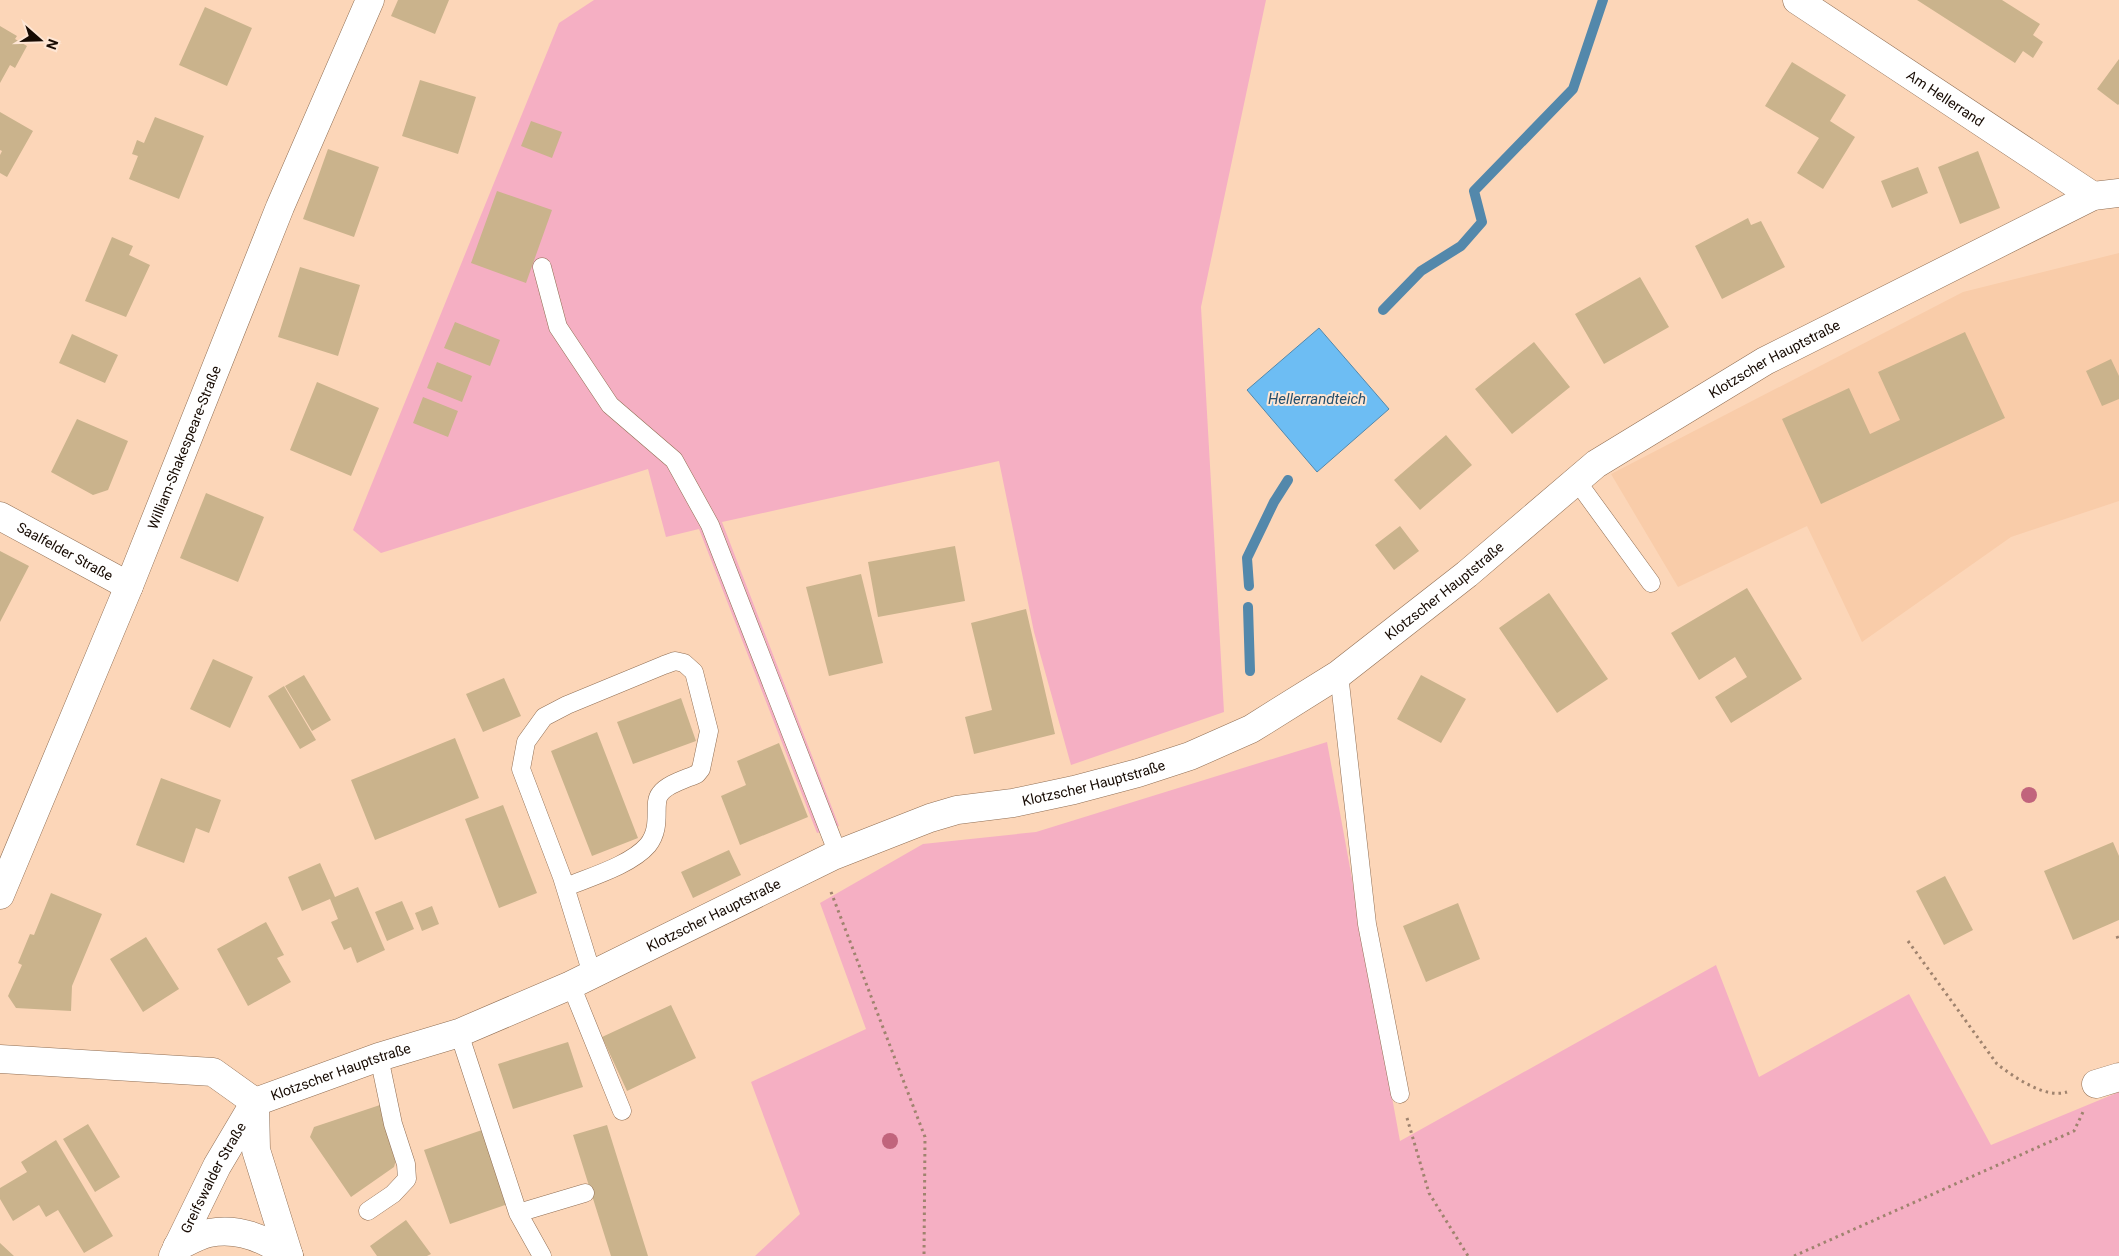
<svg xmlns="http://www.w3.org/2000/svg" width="2119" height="1256" font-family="Roboto,sans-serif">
<rect width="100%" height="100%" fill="#fcd6b8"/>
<!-- built -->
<path fill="#f9cca9" d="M2119,253V501L2011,537L1862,642L1807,526L1678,587L1611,474L1963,292Z"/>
<!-- green -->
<path fill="#f5afc3" d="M594,0H1266L1201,307L1224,712L1071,765L1034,632L999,461L722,522L839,826L817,833L699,529L666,537L648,469L381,553L353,530L559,23Z
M1327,742L1400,1141L1716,965L1759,1077L1909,994L1991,1145L2119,1092V1256H755L800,1214L751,1082L866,1029L820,903L923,844L1036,832Z"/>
<!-- water -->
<path fill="#6dbdf3" stroke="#5388ab" d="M1319,328L1389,409L1317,472L1247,390Z"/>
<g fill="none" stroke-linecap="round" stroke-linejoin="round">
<!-- stream -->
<path stroke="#5388ab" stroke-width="10" d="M1383,310L1421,271L1461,246L1482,222L1474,191L1573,89L1603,0
M1249,586L1247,558L1274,502L1288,480
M1248,607L1250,671"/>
</g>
<!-- building -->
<path fill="#cab38c" d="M398,0H449L435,34L391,16Z
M1917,0H2002L2040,24L2033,35L2043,42L2033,58L2023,51L2015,63Z
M205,7L252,28L227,86L179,65Z
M0,26L17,36L15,39L27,46L15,68L10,65L0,83Z
M2119,59V104L2118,105L2097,89Z
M1792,62L1846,95L1830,121L1855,137L1823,189L1797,173L1819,138L1765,106Z
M420,80L476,97L458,154L402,136Z
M0,112L33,131L7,177L0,173V155L2,151L0,150Z
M155,117L204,136L179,199L129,179L138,156L132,154L137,140L144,143Z
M531,121L562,132L552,158L521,146Z
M328,149L379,167L354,237L303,219Z
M1978,151L2000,208L1960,224L1938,167Z
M1918,167L1928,193L1892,208L1881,181Z
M497,191L552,210L526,283L471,263Z
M1748,218L1751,225L1761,221L1785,267L1722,299L1695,246Z
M112,237L133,246L129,255L150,265L126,317L85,301Z
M300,267L360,285L338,356L278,337Z
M1640,277L1669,327L1604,364L1575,314Z
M455,322L500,340L490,366L444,348Z
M1965,332L2005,418L1821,504L1782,419L1849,388L1870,434L1900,420L1878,372Z
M72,334L118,355L105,383L59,363Z
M1534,342L1570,387L1512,434L1475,389Z
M2111,359L2119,376V399L2102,406L2086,371Z
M437,362L472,376L462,402L427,388Z
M317,382L379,408L351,476L290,450Z
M423,397L458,411L448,437L413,423Z
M77,419L128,441L108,490L93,495L51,472Z
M1446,435L1472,465L1420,510L1394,480Z
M206,493L264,517L238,582L180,558Z
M1400,526L1419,551L1394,570L1375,545Z
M955,546L965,601L878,617L868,562Z
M0,551L29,566L0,622Z
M861,574L883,663L829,676L806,587Z
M1747,588L1802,679L1731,723L1715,697L1747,677L1735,657L1699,680L1671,633Z
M1549,593L1608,679L1557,713L1499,628Z
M1026,609L1055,734L974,754L965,717L992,710L971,623Z
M213,659L253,677L230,728L190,709Z
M304,675L331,720L312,731L285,686Z
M1421,675L1466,699L1441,743L1397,719Z
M504,678L521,716L483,732L466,694Z
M284,686L316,740L300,749L268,696Z
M681,698L696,741L633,764L617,722Z
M597,732L638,838L592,856L551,751Z
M455,738L479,798L375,840L351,780Z
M779,743L808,817L740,845L721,796L746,785L737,761Z
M161,778L221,800L209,833L196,828L184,863L136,845Z
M503,805L537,893L499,908L465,819Z
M2113,842L2119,856V920L2073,940L2044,871Z
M729,850L741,875L693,898L681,872Z
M320,863L335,897L358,887L385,950L357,963L351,947L344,950L331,922L338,919L330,899L302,911L288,877Z
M1945,876L1973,930L1944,945L1916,891Z
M51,893L102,914L72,986L71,1011L16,1008L8,996L22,965L18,963L30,934L34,935Z
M402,901L414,929L387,941L375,912Z
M1458,903L1480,959L1426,982L1403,926Z
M432,906L439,924L422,931L415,913Z
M266,922L284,955L277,958L291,982L248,1006L217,949Z
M146,937L179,989L143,1012L110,959Z
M671,1005L696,1058L627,1091L602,1037Z
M568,1042L583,1087L513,1109L498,1064Z
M380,1105L398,1154L394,1167L351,1197L310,1137L314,1127Z
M88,1124L120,1177L95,1192L63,1139Z
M607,1125L648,1256H611L573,1135Z
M482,1130L508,1204L450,1224L424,1150Z
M56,1140L113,1236L84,1253L58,1210L46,1217L39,1205L13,1221L0,1199V1188L27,1172L21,1162Z
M406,1220L431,1254L427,1256H377L370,1246Z
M0,1243L14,1256H0Z"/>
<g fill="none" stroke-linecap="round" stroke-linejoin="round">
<defs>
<path id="service" d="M542,267L558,327L610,405L674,460L710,525L838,854
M1576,480L1651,583
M1339,674L1367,924L1400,1094
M566,887C590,877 631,865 648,845C663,826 652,804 660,794C667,784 686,779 697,774L701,769L709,731L694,672L684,663L675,661L664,665L567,705L544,717L526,742L521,769L562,877L592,974
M571,985L622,1111
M459,1033L518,1213L542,1256
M368,1211L393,1194L407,1179L406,1164L393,1124L379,1057
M518,1213L585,1193"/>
<g id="minor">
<path id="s1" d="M1797,0L2093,196"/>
<path id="s2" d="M0,516L129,586"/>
<path id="s3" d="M0,895L129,586L280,207L370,0"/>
<path d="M0,1059L213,1072L255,1102"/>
<path d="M2096,1084L2119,1077"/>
<path id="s4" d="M255,1102L379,1057L459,1033L571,985L833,856L930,818L957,810L1013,803L1074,790L1138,773L1190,756L1251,729L1339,674L1467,574L1596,464L1765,361L2093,196L2119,193"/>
<path d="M255,1102L256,1150L289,1256"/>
<path d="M177,1247C187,1242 199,1235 209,1233C239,1227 266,1239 289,1256"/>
<path id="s5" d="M173,1256L217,1166L255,1102"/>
</g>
</defs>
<!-- service casing -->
<use href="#service" stroke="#906e53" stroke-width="19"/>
<!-- minor casing -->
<use href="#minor" stroke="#906e53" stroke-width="29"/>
<!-- path -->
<path stroke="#9f836e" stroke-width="3" stroke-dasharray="2.5 4" stroke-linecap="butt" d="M831,892L925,1137L924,1256
M2117,936L2119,941
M1908,941L1997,1064C2014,1077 2045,1099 2067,1092
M1407,1118L1429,1193L1468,1256
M1794,1256L2074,1131L2083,1112"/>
<!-- service -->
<use href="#service" stroke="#fff" stroke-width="18"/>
<!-- minor -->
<use href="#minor" stroke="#fff" stroke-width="28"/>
</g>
<!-- trees -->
<g fill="#c1647c">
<circle cx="2029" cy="795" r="8"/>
<circle cx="890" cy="1141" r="8"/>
</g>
<g text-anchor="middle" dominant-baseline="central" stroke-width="4" stroke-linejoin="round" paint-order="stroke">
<!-- street labels -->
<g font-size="14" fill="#170b03" stroke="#fee6d4">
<text stroke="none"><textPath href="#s1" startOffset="178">Am Hellerrand</textPath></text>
<text stroke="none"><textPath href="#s4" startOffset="1711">Klotzscher Hauptstraße</textPath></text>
<text stroke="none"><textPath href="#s3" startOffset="484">William-Shakespeare-Straße</textPath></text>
<text stroke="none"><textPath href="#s2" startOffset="74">Saalfelder Straße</textPath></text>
<text stroke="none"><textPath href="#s4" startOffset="1306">Klotzscher Hauptstraße</textPath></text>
<text stroke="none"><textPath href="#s4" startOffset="901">Klotzscher Hauptstraße</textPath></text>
<text stroke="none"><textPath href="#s4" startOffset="496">Klotzscher Hauptstraße</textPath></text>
<text stroke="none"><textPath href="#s4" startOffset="91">Klotzscher Hauptstraße</textPath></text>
<text stroke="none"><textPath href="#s5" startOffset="88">Greifswalder Straße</textPath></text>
</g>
<!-- water labels -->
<g font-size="15" font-style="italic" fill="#25506d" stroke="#fee6d4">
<text x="1317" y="399">Hellerrandteich</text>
</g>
</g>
<!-- north arrow -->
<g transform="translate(40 40) rotate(110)" stroke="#fee6d4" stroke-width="4" paint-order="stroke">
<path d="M0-4L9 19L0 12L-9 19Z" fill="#170b03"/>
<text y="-8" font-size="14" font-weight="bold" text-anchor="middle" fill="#170b03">N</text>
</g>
</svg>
